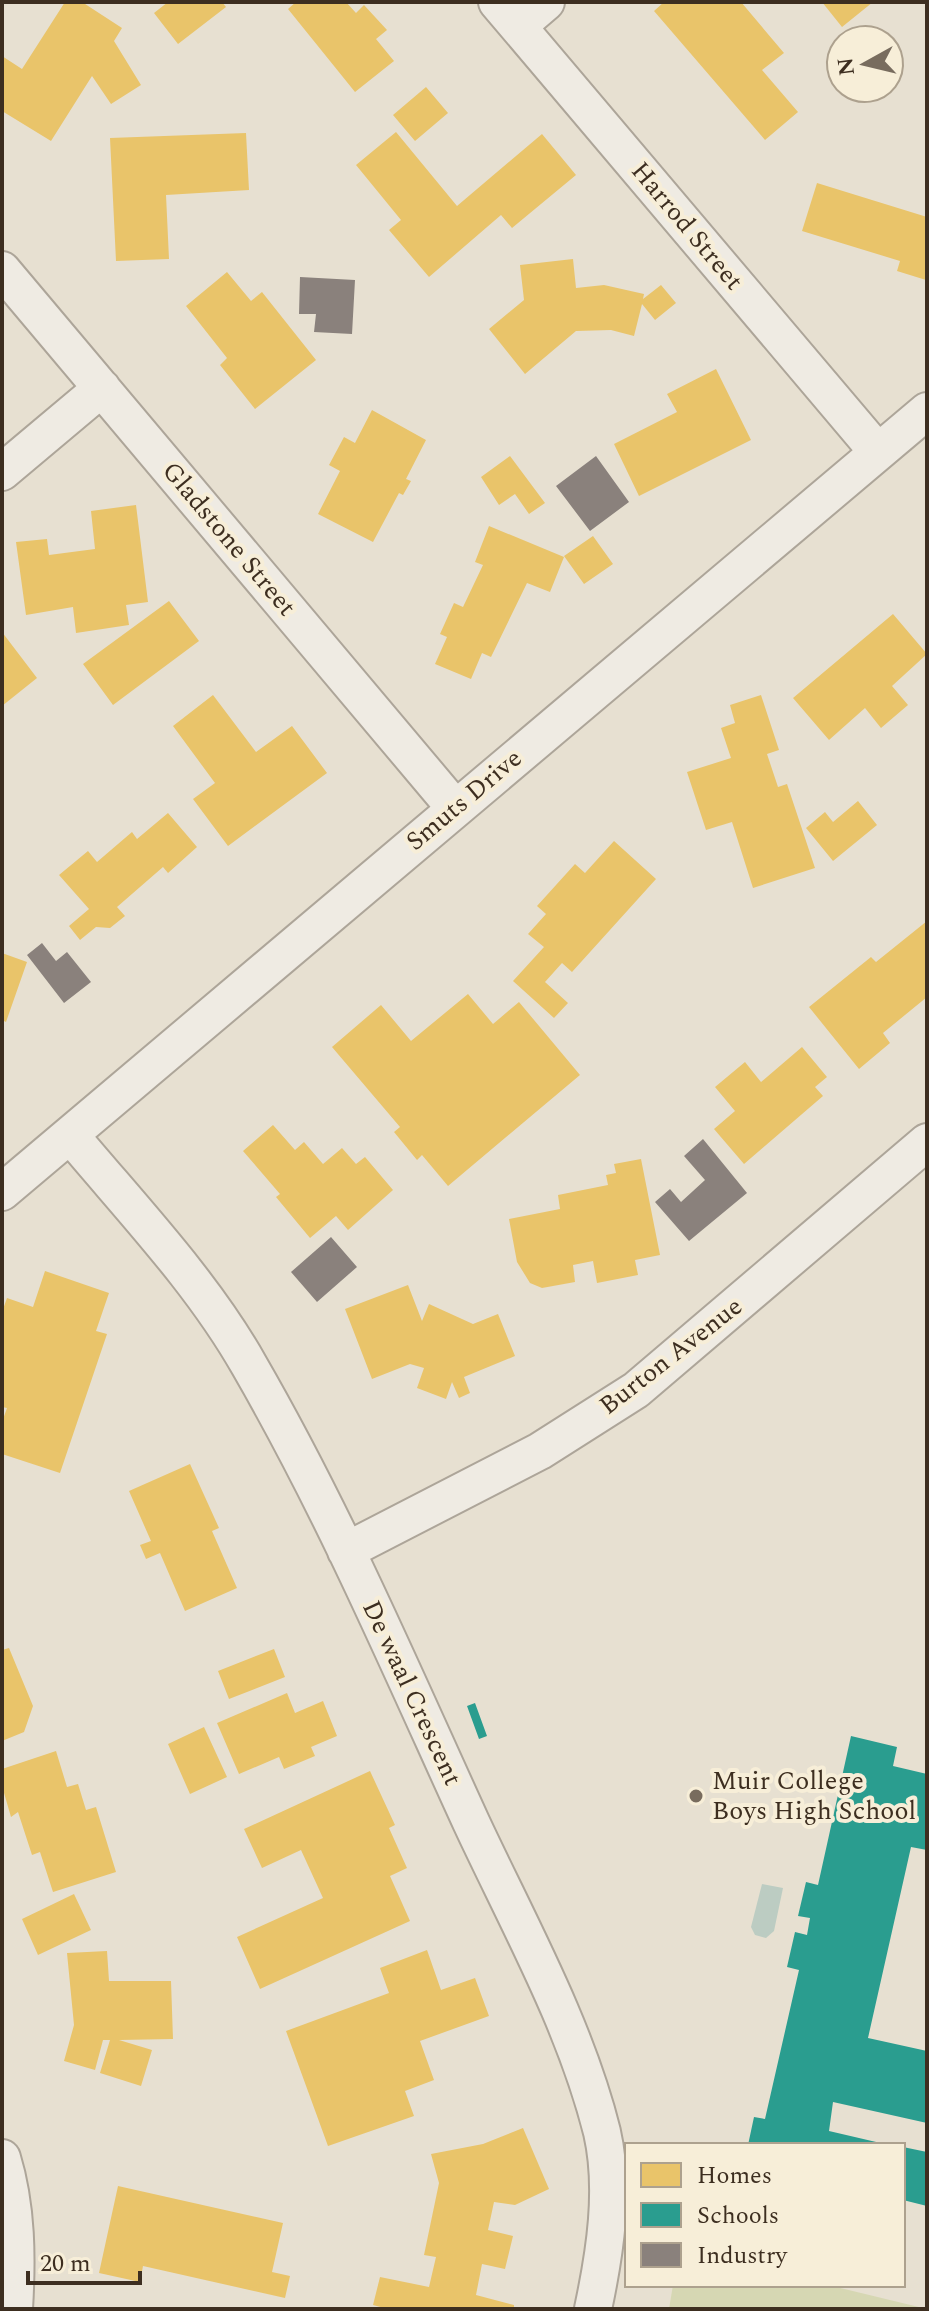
<svg xmlns="http://www.w3.org/2000/svg" width="929" height="2311" font-family="Spectral,serif">
<rect width="100%" height="100%" fill="#e7e0d1"/>
<!-- green -->
<path fill="#d6d7b3" d="M673,2285H828L927,2309H669Z"/>
<!-- water -->
<path fill="#bcccc2" d="M762,1884L783,1888L774,1931L766,1938L755,1935L751,1927Z"/>
<!-- homes -->
<path fill="#e9c46a" d="M65,2H82L122,28L114,41L141,85L111,104L92,76L51,141L2,111V56L22,69Z
M168,2H222L226,7L178,44L154,13Z
M296,2H346L356,13L364,5L387,30L376,39L394,61L355,92L288,9Z
M664,2H741L784,53L762,70L798,112L765,140L654,11Z
M822,2H873L842,27Z
M426,87L448,113L415,141L393,115Z
M396,132L457,206L542,134L576,175L512,228L501,215L429,277L389,230L401,220L356,165Z
M246,133L249,190L166,195L169,259L116,261L110,138Z
M817,183L927,217L926,280L897,271L900,261L802,231Z
M573,259L576,288L604,285L644,294L643,299L661,285L676,303L655,320L642,304L634,336L611,330L576,331L525,374L489,329L524,300L520,265Z
M227,272L251,301L262,292L316,360L255,409L220,365L227,358L186,306Z
M716,369L751,440L639,496L614,444L677,412L667,394Z
M372,410L426,440L406,479L411,481L403,495L399,493L373,542L318,514L340,471L329,465L344,437L355,443Z
M510,456L545,503L529,514L515,494L499,505L481,477Z
M136,505L148,602L126,605L129,625L76,633L73,607L26,615L16,542L47,539L49,555L95,549L91,511Z
M489,526L564,557L550,592L527,583L491,657L482,653L471,679L435,664L447,637L440,634L454,603L463,607L483,565L475,562Z
M593,536L613,564L584,584L564,556Z
M169,601L199,641L113,705L83,664Z
M893,614L927,654L892,686L908,705L881,728L865,708L829,740L793,698Z
M2,632L37,678L2,706Z
M213,695L256,752L292,726L327,773L228,846L193,799L215,783L173,726Z
M761,695L779,750L767,754L778,787L787,784L815,868L753,888L732,822L706,830L687,772L731,758L721,728L735,723L730,705Z
M858,801L877,825L833,861L806,828L825,812L833,822Z
M168,813L197,847L168,873L163,867L117,907L125,916L110,928L96,927L80,940L69,926L89,909L59,875L88,851L97,862L132,832L137,839Z
M614,841L656,879L572,972L562,963L545,982L568,1003L554,1018L513,981L544,947L528,934L546,914L537,906L575,864L585,873Z
M927,921V997L883,1033L890,1043L859,1069L809,1007L871,957L876,962Z
M2,953L27,962L6,1022L2,1020Z
M468,994L493,1024L519,1002L580,1075L448,1186L422,1155L417,1160L394,1132L400,1127L332,1047L381,1005L411,1041Z
M802,1047L827,1077L815,1087L823,1096L744,1164L714,1129L735,1111L715,1087L745,1062L761,1082Z
M273,1125L295,1150L304,1142L323,1164L342,1148L356,1164L365,1157L393,1190L348,1230L336,1216L310,1238L276,1197L280,1194L243,1151Z
M641,1159L660,1255L635,1260L638,1275L597,1283L593,1261L573,1265L575,1282L542,1288L530,1283L517,1262L509,1219L560,1209L558,1195L608,1185L606,1175L616,1173L614,1164Z
M45,1271L109,1293L96,1331L107,1334L60,1473L2,1454V1422L7,1408L2,1407V1312L7,1298L33,1307Z
M408,1285L422,1321L429,1304L473,1324L498,1314L515,1356L464,1377L470,1393L459,1398L452,1382L446,1399L417,1388L424,1368L410,1364L372,1379L345,1309Z
M190,1464L219,1528L212,1531L237,1588L185,1611L160,1553L146,1559L140,1545L151,1541L129,1491Z
M9,1648L33,1706L24,1732L2,1741V1650Z
M274,1649L285,1677L229,1699L218,1671Z
M287,1693L295,1713L323,1701L337,1736L311,1747L315,1756L284,1769L279,1757L239,1774L217,1723Z
M204,1727L227,1777L190,1794L168,1744Z
M56,1751L67,1787L78,1784L86,1810L96,1807L116,1872L53,1892L40,1852L32,1855L18,1812L11,1817L2,1786V1769Z
M370,1771L395,1825L389,1828L407,1868L390,1876L410,1921L260,1989L237,1937L323,1898L301,1850L262,1868L244,1829Z
M74,1894L91,1930L38,1955L22,1919Z
M427,1950L441,1990L475,1978L489,2016L420,2041L434,2080L405,2091L414,2116L328,2146L286,2031L389,1993L380,1968Z
M107,1951L109,1981H171L173,2039L119,2040L152,2050L141,2086L100,2073L110,2040H103L95,2070L64,2061L74,2025L67,1953Z
M523,2128L549,2189L515,2205L494,2202L488,2230L513,2236L505,2269L482,2264L476,2295L514,2305V2309H388L373,2305L380,2277L429,2287L436,2257L424,2255L439,2183L431,2154L483,2144Z
M118,2186L283,2223L272,2272L290,2276L285,2298L143,2266L140,2282L99,2273Z"/>
<!-- schools -->
<path fill="#2a9d8f" d="M475,1703L487,1736L479,1739L467,1706Z
M851,1736L897,1747L893,1766L927,1774V1850L911,1847L868,2038L927,2051V2123L833,2102L829,2131L889,2145H748L754,2117L765,2119L799,1970L787,1967L795,1932L807,1935L810,1918L798,1916L806,1882L818,1885Z
M903,2147L927,2152V2206L903,2200Z"/>
<!-- industry -->
<path fill="#8a817c" d="M300,277L355,280L352,334L314,332L316,314H299Z
M596,456L629,502L590,531L556,486Z
M42,943L56,961L67,952L91,982L64,1003L27,955Z
M703,1139L747,1193L689,1241L655,1202L670,1189L681,1202L705,1180L684,1156Z
M331,1237L357,1267L317,1302L291,1272Z"/>
<g fill="none" stroke-linecap="round" stroke-linejoin="round">
<defs>
<path id="street" d="M497,2L877,451
M518,26L546,2
M2,270L455,808
M2,472L102,388
M71,1136C132,1209 202,1282 249,1365C334,1512 401,1669 471,1822C518,1923 575,2024 602,2132C615,2189 605,2253 593,2309
M2,1192L927,411
M346,1551L540,1451L636,1390L927,1142
M2,2158C17,2207 17,2259 14,2309"/>
</defs>
<!-- street casing -->
<use href="#street" stroke="#ada599" stroke-width="40"/>
<!-- street -->
<use href="#street" stroke="#efebe3" stroke-width="36"/>
</g>
<!-- markers -->
<circle fill="#786c5e" stroke="#f7eed8" stroke-width="3" cx="696" cy="1796" r="8"/>
<g text-anchor="middle" dominant-baseline="central" stroke-width="8" stroke-linejoin="round" paint-order="stroke">
<!-- street labels -->
<g font-size="26" fill="#3d2e20" stroke="#f7eed8">
<text transform="translate(687 226) rotate(50)">Harrod Street</text>
<text transform="translate(229 539) rotate(50)">Gladstone Street</text>
<text transform="translate(464 800) rotate(-40)">Smuts Drive</text>
<text transform="translate(671 1356) rotate(-38)">Burton Avenue</text>
<text transform="translate(412 1693) rotate(65)">De waal Crescent</text>
</g>
<!-- poi labels -->
<g font-size="26" fill="#3d2e20" stroke="#f7eed8" text-anchor="start">
<text x="712" y="1781">Muir College<tspan x="712" dy="30">Boys High School</tspan></text>
</g>
</g>
<!-- border -->
<rect width="929" height="2311" fill="none" stroke="#3d2e20" stroke-width="8"/>
<!-- legend -->
<rect x="625" y="2143" width="280" height="144" fill="#f7eed8" stroke="#ada18e" stroke-width="2"/>
<rect x="641" y="2163" width="40" height="24" fill="#e9c46a" stroke="#ada18e" stroke-width="2"/>
<text x="697" y="2183" font-size="24" fill="#3d2e20">Homes</text>
<rect x="641" y="2203" width="40" height="24" fill="#2a9d8f" stroke="#ada18e" stroke-width="2"/>
<text x="697" y="2223" font-size="24" fill="#3d2e20">Schools</text>
<rect x="641" y="2243" width="40" height="24" fill="#8a817c" stroke="#ada18e" stroke-width="2"/>
<text x="697" y="2263" font-size="24" fill="#3d2e20">Industry</text>
<!-- north arrow -->
<g transform="translate(865 64) rotate(262)"><circle r="38" fill="#f7eed8" stroke="#ada18e" stroke-width="2"/>
<path d="M0-6L14 30L0 20L-14 30Z" fill="#786c5e"/>
<text y="-12" font-size="22" font-weight="bold" text-anchor="middle" fill="#3d2e20">N</text>
</g>
<!-- scale -->
<path d="M28 2271v12h112v-12" fill="none" stroke="#3d2e20" stroke-width="4"/>
<text x="40" y="2271" font-size="24" fill="#3d2e20" stroke="#f7eed8" stroke-width="6" paint-order="stroke">20 m</text>
</svg>
